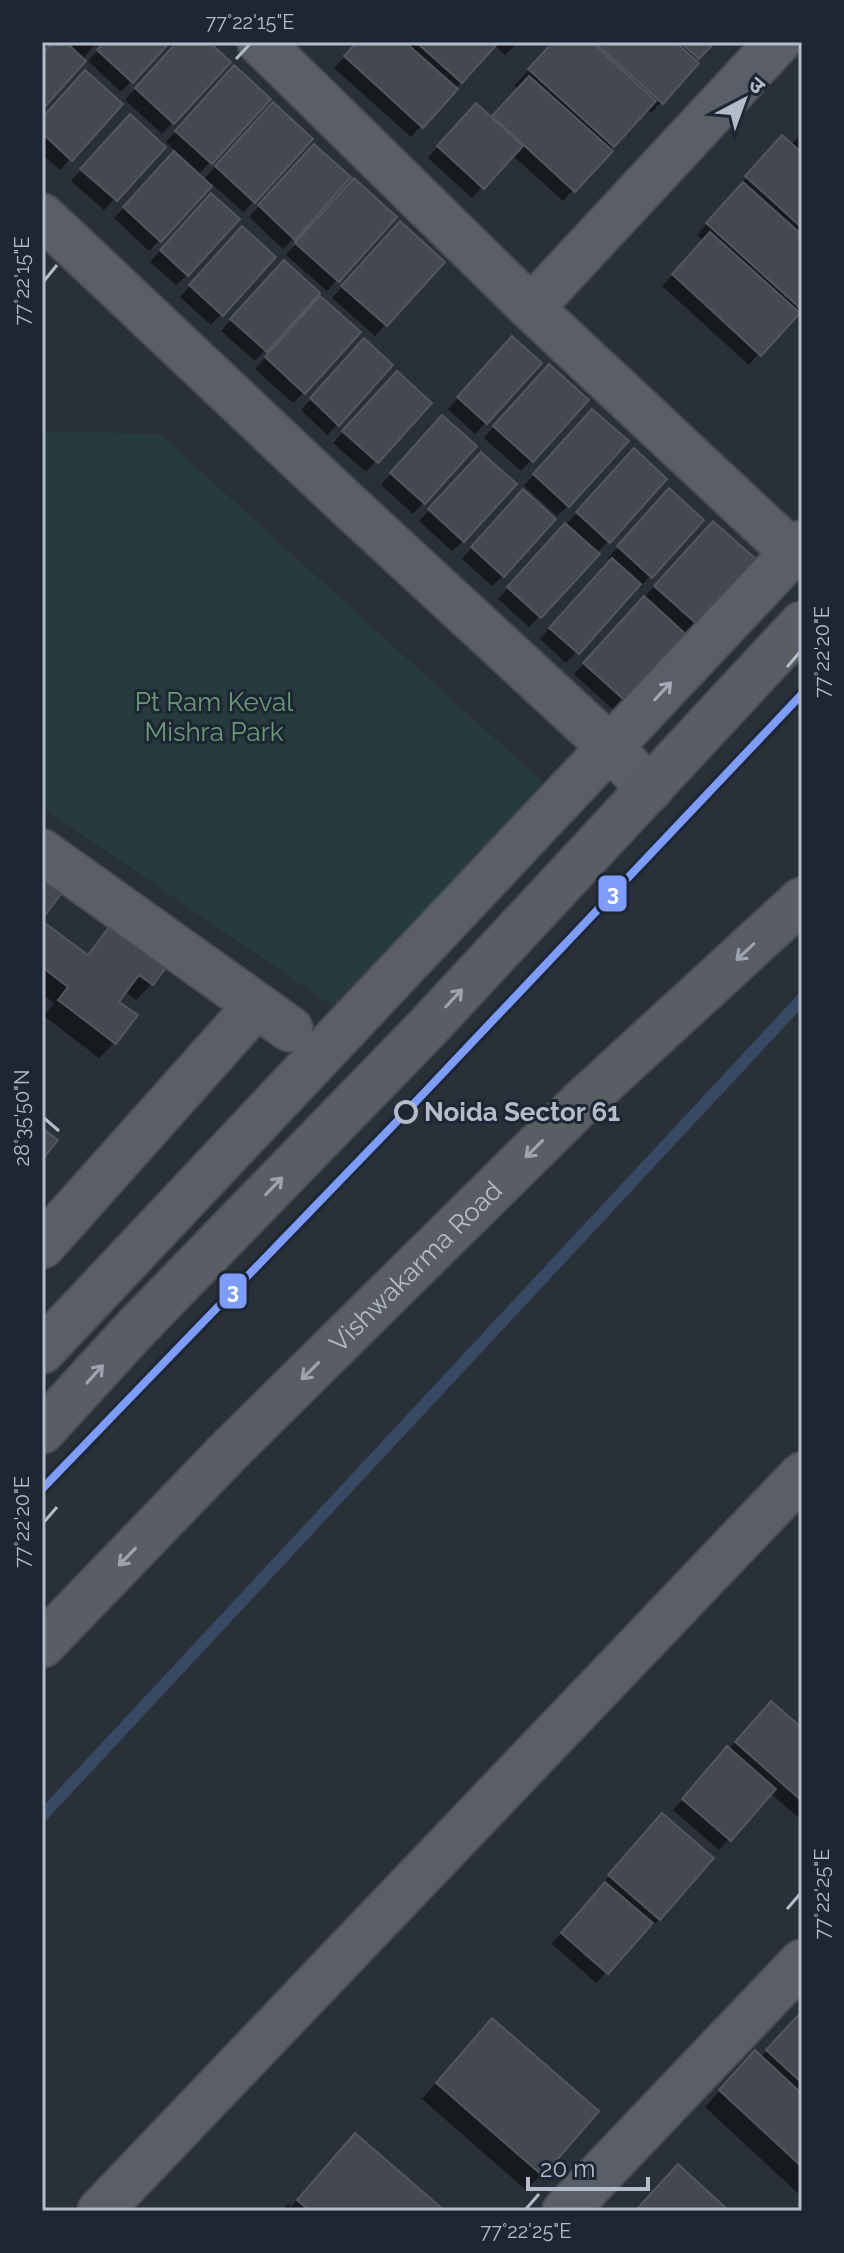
<svg xmlns="http://www.w3.org/2000/svg" width="844" height="2253" font-family="Raleway,'Noto Sans Devanagari',sans-serif">
<rect width="100%" height="100%" fill="#2a3038"/>
<!-- green -->
<path fill="#273a3e" d="M42,431L160,434L547,786L338,1010L42,807Z"/>
<!-- shadow -->
<path fill="#0007" d="M55,42H97L42,107V56Z
M105,42H168L121,92L88,61Z
M178,42H206L228,62L162,134L125,100Z
M358,42H518L505,55L494,45L411,137L334,68Z
M554,42H712L694,61L697,64L661,102L651,113L646,109L563,201L512,155L472,198L428,158L465,117L491,119L518,89L514,86Z
M224,78L268,99L198,175L203,180L262,115L254,201L243,212L212,184L149,251L114,218L176,152L166,142Z
M42,119L70,159L60,170L42,154Z
M119,128L163,147L104,210L71,181Z
M802,133V301L749,365L662,286L704,241L697,235L772,148L790,146Z
M303,157L294,238L283,249L249,217Z
M344,191L337,280L327,291L286,255Z
M200,206L187,275L176,285L150,262Z
M389,235L443,262L375,336L332,298Z
M232,240L221,314L211,325L180,297Z
M273,274L318,293L255,361L221,331Z
M310,309L304,392L293,403L255,369Z
M502,349L540,363L475,434L448,409Z
M354,352L338,424L327,435L301,410Z
M539,378L531,460L521,471L484,438Z
M386,384L376,461L366,472L333,443Z
M582,422L568,506L557,516L524,486Z
M432,428L474,446L413,514L381,485Z
M623,462L665,479L529,627L498,599Z
M470,465L463,541L452,551L419,521Z
M658,502L650,576L640,587L638,585L566,663L540,639L612,561L608,558Z
M512,503L503,576L492,586L462,559Z
M702,534L763,568L618,714L574,674Z
M119,917L172,956L151,984L136,1000L124,991L116,1002L115,1042L99,1058L44,1016L54,1003L42,994V923L86,956Z
M761,1714L802,1730V1815L799,1818L770,1793L719,1850L673,1810Z
M651,1826L711,1858L659,1919L648,1930L646,1928L596,1983L552,1944Z
M802,2013V2197L705,2107L740,2068L760,2058Z
M477,2036L541,2175L526,2190L422,2099Z
M340,2151L442,2211H281L288,2204L291,2207Z"/>
<g fill="none" stroke-linecap="round" stroke-linejoin="round">
<!-- stream -->
<path stroke="#384963" stroke-width="12" d="M42,1816L802,999"/>
</g>
<!-- building -->
<path fill="#444950" stroke="#52575f" stroke-width="2" d="M53,42H66L86,61L42,110V54Z
M104,42H170L133,83L97,50Z
M177,42H209L231,62L174,124L135,88Z
M357,42H405L458,89L423,128L344,56Z
M416,42H499L462,83Z
M553,42H591L656,101L614,147L528,69Z
M594,42H676L699,63L663,104Z
M680,42H715L699,59Z
M234,65L271,99L212,164L175,131Z
M85,70L123,104L72,161L42,133V118Z
M529,76L613,151L575,192L492,116Z
M273,102L313,139L255,203L215,166Z
M476,103L523,146L484,189L437,146Z
M130,114L166,147L117,201L80,169Z
M782,135L802,153V228L745,176Z
M314,144L351,177L295,240L258,205Z
M174,151L212,186L161,242L123,207Z
M354,178L397,217L339,282L295,243Z
M743,182L802,235V304L799,307L706,223Z
M211,193L240,219L188,276L160,250Z
M400,221L445,262L387,326L341,286Z
M242,226L276,257L223,316L189,285Z
M710,232L800,313L761,356L672,274Z
M284,260L320,293L267,352L230,319Z
M320,296L361,332L305,394L265,357Z
M512,336L542,363L487,424L457,397Z
M364,338L393,365L339,426L310,398Z
M549,364L589,400L533,462L493,426Z
M397,371L432,403L378,463L342,431Z
M592,409L629,441L569,507L533,474Z
M442,415L477,446L425,504L390,473Z
M634,448L667,479L610,543L576,512Z
M481,452L517,484L464,542L428,509Z
M669,488L704,520L652,578L617,546Z
M523,489L556,519L504,577L471,547Z
M713,521L766,568L707,633L654,586Z
M565,523L600,554L541,618L507,587Z
M612,558L641,584L579,654L549,628Z
M644,596L691,639L630,705L583,663Z
M42,861L70,882L42,919Z
M119,914L175,955L153,985L139,975L119,1002L138,1015L116,1044L58,1000L68,987L42,967V921L88,955Z
M42,1128L58,1140L42,1160Z
M771,1701L802,1728V1801L735,1742Z
M727,1746L776,1789L731,1841L682,1799Z
M662,1813L714,1858L660,1920L608,1875Z
M605,1882L653,1923L608,1974L561,1933Z
M802,2011V2083L766,2050Z
M492,2018L599,2111L543,2176L436,2083Z
M755,2050L802,2094V2167L719,2090Z
M355,2133L445,2211H310L297,2200Z
M678,2164L729,2211H635Z"/>
<g fill="none" stroke-linecap="round" stroke-linejoin="round">
<defs>
<path id="minor" d="M260,42L531,308L793,553
M42,216L346,503L610,747L650,789
M531,308L778,42
M42,852L290,1029
M42,1246L256,1006
M42,1351L802,543
M100,2211L802,1475
M565,2211L802,1962"/>
<g id="secondary">
<path d="M42,1431L137,1327L427,1028L802,624"/>
<path id="s1" d="M42,1645L229,1451L581,1103L802,900"/>
</g>
</defs>
<!-- minor casing -->
<use href="#minor" stroke="#484c53" stroke-width="48"/>
<!-- secondary casing -->
<use href="#secondary" stroke="#484c53" stroke-width="48"/>
<!-- minor -->
<use href="#minor" stroke="#5a5e66" stroke-width="44"/>
<!-- secondary -->
<use href="#secondary" stroke="#595d64" stroke-width="44"/>
<defs>
<path id="metro-1" d="M42,1489L406,1112L802,694"/>
</defs>
<!-- metro-1 casing -->
<use href="#metro-1" stroke="#1d2633" stroke-width="14"/>
<!-- metro-1 -->
<use href="#metro-1" stroke="#7d9cfe" stroke-width="8"/>
</g>
<!-- one-way arrows -->
<defs><path id="oneway-shaft" d="M-6 0H5M1.5-3L5.5 0L1.5 3" fill="none" stroke-width="1.6" stroke-linecap="round" stroke-linejoin="round" transform="scale(2)"/></defs>
<use stroke="#a2a9b5" href="#oneway-shaft" transform="translate(663 691) rotate(-47)"/>
<g stroke="#9da4b0">
<use href="#oneway-shaft" transform="translate(745 952) rotate(137)"/>
<use href="#oneway-shaft" transform="translate(454 998) rotate(-47)"/>
<use href="#oneway-shaft" transform="translate(534 1149) rotate(135)"/>
<use href="#oneway-shaft" transform="translate(274 1186) rotate(-46)"/>
<use href="#oneway-shaft" transform="translate(310 1371) rotate(135)"/>
<use href="#oneway-shaft" transform="translate(95 1374) rotate(-48)"/>
<use href="#oneway-shaft" transform="translate(127 1557) rotate(134)"/>
</g>
<!-- ticks -->
<path fill="none" stroke="#b4bcc9" stroke-width="3" d="M236,59L250,44M44,281L57,265M787,667L800,652M44,1118L59,1131M44,1522L57,1507M787,1909L800,1894M526,2209L539,2194"/>
<!-- markers -->
<circle fill="#1d2633" stroke="#b4bcc9" stroke-width="4" cx="406" cy="1112" r="10"/>
<g text-anchor="middle" dominant-baseline="central" stroke-width="6" stroke-linejoin="round" paint-order="stroke">
<!-- park labels -->
<g font-size="26" fill="#6b9a76" stroke="#1d2633">
<text x="214" y="702">Pt Ram Keval<tspan x="214" dy="30">Mishra Park</tspan></text>
</g>
<!-- stop labels -->
<g font-size="26" font-weight="bold" fill="#b4bcc9" stroke="#1d2633" text-anchor="start">
<text x="424" y="1112">Noida Sector 61</text>
</g>
<!-- street labels -->
<g font-size="26" fill="#b4bcc9" stroke="#1d2633">
<text stroke="none"><textPath href="#s1" startOffset="532">Vishwakarma Road</textPath></text>
</g>
</g>
<g stroke="#1d2633" stroke-width="3">
<rect x="597" y="874" width="31" height="39" rx="8" fill="#7d9cfe"/>
<rect x="218" y="1272" width="30" height="38" rx="8" fill="#7d9cfe"/>
</g>
<g font-size="22" text-anchor="middle" font-weight="bold" fill="#fff">
<text x="613" y="901">3</text>
<text x="233" y="1299">3</text>
</g>
<!-- border -->
<rect width="844" height="2253" fill="none" stroke="#1d2633" stroke-width="88"/>
<!-- north arrow -->
<g transform="translate(744 100) rotate(41)" stroke="#1d2633" stroke-width="6" paint-order="stroke">
<path d="M0-6L14 30L0 20L-14 30Z" fill="#b4bcc9"/>
<text y="-12" font-size="22" font-weight="bold" text-anchor="middle" fill="#b4bcc9">उ</text>
</g>
<!-- scale -->
<path d="M528 2177v12h120v-12" fill="none" stroke="#b4bcc9" stroke-width="4"/>
<text x="540" y="2177" font-size="24" fill="#b4bcc9" stroke="#1d2633" stroke-width="6" paint-order="stroke">20 m</text>
<rect x="44" y="44" width="756" height="2165" fill="none" stroke="#b4bcc9" stroke-width="3"/>
<g font-size="20" text-anchor="middle" fill="#b4bcc9">
<text x="250" y="29">77°22'15"E</text>
<text transform="translate(22 281) rotate(-90)" y="7">77°22'15"E</text>
<text transform="translate(822 652) rotate(-90)" y="7">77°22'20"E</text>
<text transform="translate(22 1118) rotate(-90)" y="7">28°35'50"N</text>
<text transform="translate(22 1522) rotate(-90)" y="7">77°22'20"E</text>
<text transform="translate(822 1894) rotate(-90)" y="7">77°22'25"E</text>
<text x="526" y="2238">77°22'25"E</text>
</g>
</svg>
